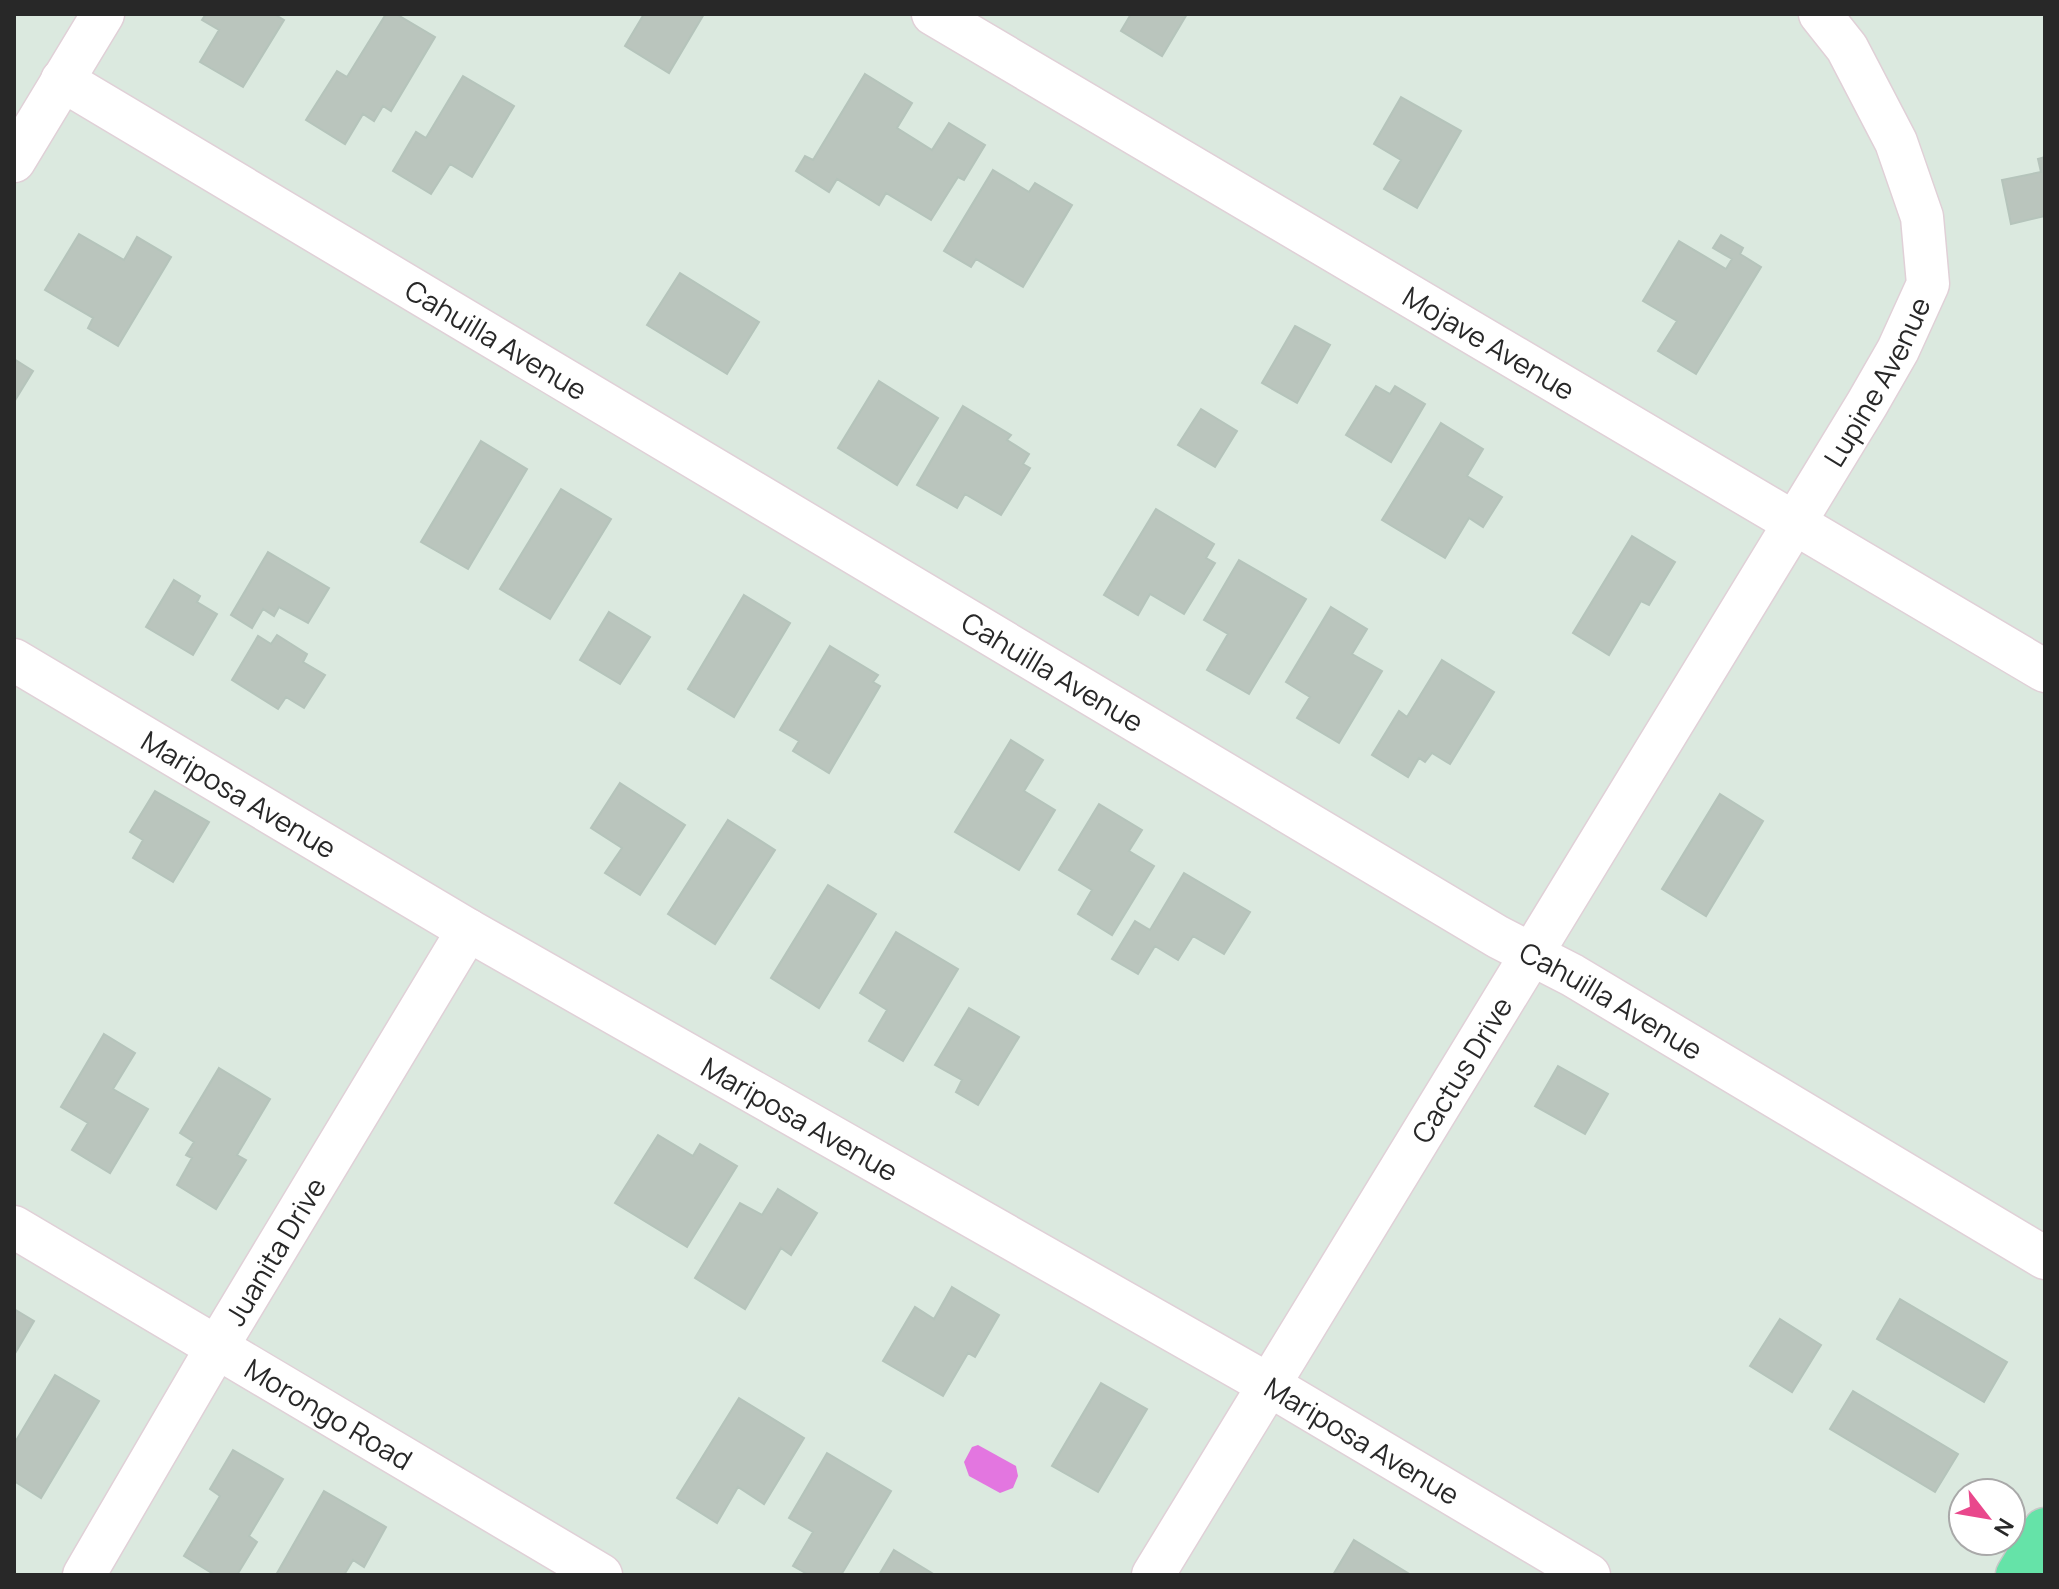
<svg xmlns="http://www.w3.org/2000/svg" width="2059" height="1589" font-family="Manrope,sans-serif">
<rect width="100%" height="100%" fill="#dbe9df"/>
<!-- water -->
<path fill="#e376e0" d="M978,1445L1016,1466L1018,1476L1013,1488L1000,1493L969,1476L964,1462L972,1447Z"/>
<!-- building -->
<path fill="#bac5bd" stroke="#b5c4bb" stroke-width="2" d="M206,14H274L284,20L243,87L200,62L219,30L202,20Z
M386,14H396L435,37L391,111L383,106L374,121L363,114L345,144L306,120L337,71L347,77Z
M644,14H704L669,73L625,46Z
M1131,14H1187L1162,56L1121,31Z
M865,74L912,103L897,128L932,150L949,123L985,145L964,180L958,177L931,220L886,193L879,205L837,179L829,192L796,171L805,156L813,160Z
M463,76L514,106L472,177L450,164L431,194L393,171L416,132L426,138Z
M1401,97L1461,131L1417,208L1384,189L1401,160L1374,144Z
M2045,157V216L2011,224L2002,180L2041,172L2038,159Z
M993,170L1029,192L1035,183L1072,205L1023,287L976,259L971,267L944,251Z
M79,234L124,260L137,237L171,257L118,346L88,328L93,318L45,290Z
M1721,235L1743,248L1740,254L1761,267L1696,374L1658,351L1677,321L1643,301L1679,241L1726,269L1732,259L1713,248Z
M680,273L759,322L727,374L647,325Z
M1295,326L1330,345L1297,403L1262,383Z
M14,359L33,371L14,402Z
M879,381L938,418L897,485L838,448Z
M1376,386L1390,394L1395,386L1425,404L1391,462L1346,435Z
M963,406L1011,435L1007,440L1029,454L1023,464L1030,468L1001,515L965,494L957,508L917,485Z
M1201,409L1237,431L1215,467L1178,445Z
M1441,423L1483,449L1467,476L1502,497L1483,527L1469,518L1445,558L1382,520Z
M481,441L527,469L468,569L421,542Z
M561,489L611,519L550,619L500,589Z
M1156,509L1214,544L1206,558L1215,563L1184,614L1150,594L1138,615L1104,595Z
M1632,536L1675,562L1649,605L1641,601L1609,655L1573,633Z
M268,552L329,588L308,623L279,607L274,616L263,609L252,628L231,615Z
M1239,560L1306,599L1249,694L1207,670L1228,634L1204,620Z
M174,580L200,596L197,602L217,614L193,655L146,627Z
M744,595L790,623L734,717L688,689Z
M1331,607L1367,629L1352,654L1382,671L1339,743L1297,718L1310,697L1286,682Z
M609,612L650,637L620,684L580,660Z
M277,635L307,654L303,662L325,675L304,708L286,697L278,709L232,680L258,636L271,644Z
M830,646L878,675L873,682L880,686L829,773L793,751L799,741L780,730Z
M1442,660L1494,692L1450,764L1432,753L1425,762L1419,758L1408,777L1372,755L1399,711L1407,717Z
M1011,740L1043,760L1024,791L1055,810L1019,870L955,832Z
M620,783L685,825L640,895L605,873L622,848L591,828Z
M155,791L209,822L173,882L133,858L143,840L130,832Z
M1720,794L1763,821L1706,916L1662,889Z
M1099,804L1142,830L1129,851L1154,866L1112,935L1078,914L1092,890L1059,870Z
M728,820L775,850L715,944L668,914Z
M1184,873L1250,912L1224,954L1193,936L1178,960L1155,946L1138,974L1112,959L1135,921L1150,930Z
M828,885L876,914L819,1008L771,978Z
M896,932L958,969L903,1061L869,1041L887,1010L860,993Z
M969,1008L1019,1037L978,1105L956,1092L962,1080L935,1065Z
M104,1034L135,1053L113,1089L148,1109L110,1173L72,1150L88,1123L61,1107Z
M1558,1066L1608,1094L1585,1134L1535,1106Z
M219,1068L270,1099L237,1155L246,1160L216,1209L177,1185L192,1158L186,1155L194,1142L180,1133Z
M658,1135L693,1156L700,1144L737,1166L687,1247L615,1203Z
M778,1189L817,1213L791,1255L781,1248L745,1309L695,1278L740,1203L762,1215Z
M952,1287L999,1315L975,1357L968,1353L943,1396L883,1361L915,1307L934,1319Z
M1900,1299L2007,1362L1984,1402L1877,1339Z
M14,1309L34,1321L14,1355Z
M1780,1319L1821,1345L1792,1392L1750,1366Z
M55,1375L99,1401L41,1498L14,1481V1444Z
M1101,1383L1147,1409L1098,1492L1052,1466Z
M1853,1391L1958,1454L1935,1492L1830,1429Z
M739,1398L804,1438L764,1504L738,1487L717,1523L677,1498Z
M233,1450L283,1479L249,1536L257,1542L237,1575H215L184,1556L220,1496L210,1489Z
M827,1453L891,1491L841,1575H809L793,1566L813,1532L789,1518Z
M324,1491L386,1527L364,1567L353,1560L344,1575H276Z
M1354,1540L1411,1575H1333Z
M894,1550L935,1575H879Z"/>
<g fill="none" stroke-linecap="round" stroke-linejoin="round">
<defs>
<g id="minor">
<path id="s1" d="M933,14L2045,671"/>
<path id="s2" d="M62,80L1498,937L1572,975L2045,1258"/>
<path d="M14,161L103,14"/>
<path id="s3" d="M14,660L468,930L1269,1385L1589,1575"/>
<path id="s4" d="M14,1227L601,1575"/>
<path id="s5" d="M84,1575L217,1347L468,930"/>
<path id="s6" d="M1153,1575L1867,404L1898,350L1928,284L1922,217L1896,142L1847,48L1820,14"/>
</g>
<path id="major" d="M2018,1575L2045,1530"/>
</defs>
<!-- minor casing -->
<use href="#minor" stroke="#e0d0d7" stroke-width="45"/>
<!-- major casing -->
<use href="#major" stroke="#c7c7c7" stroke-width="47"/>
<!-- minor -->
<use href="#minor" stroke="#fff" stroke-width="42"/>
<!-- major -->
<use href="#major" stroke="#65e3a8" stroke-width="44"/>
</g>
<g text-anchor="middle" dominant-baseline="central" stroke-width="7" stroke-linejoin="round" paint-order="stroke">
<!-- street labels -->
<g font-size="28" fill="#282828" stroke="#fff">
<text stroke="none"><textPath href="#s2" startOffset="506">Cahuilla Avenue</textPath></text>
<text stroke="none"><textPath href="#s1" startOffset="646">Mojave Avenue</textPath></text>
<text stroke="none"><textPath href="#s6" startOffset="1396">Lupine Avenue</textPath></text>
<text stroke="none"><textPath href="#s2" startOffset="1154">Cahuilla Avenue</textPath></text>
<text stroke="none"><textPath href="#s3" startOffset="262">Mariposa Avenue</textPath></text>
<text stroke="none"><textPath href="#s2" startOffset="1802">Cahuilla Avenue</textPath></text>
<text stroke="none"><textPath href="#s6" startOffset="592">Cactus Drive</textPath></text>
<text stroke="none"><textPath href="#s3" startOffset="910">Mariposa Avenue</textPath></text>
<text stroke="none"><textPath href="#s5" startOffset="376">Juanita Drive</textPath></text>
<text stroke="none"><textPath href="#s4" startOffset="366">Morongo Road</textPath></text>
<text stroke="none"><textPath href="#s3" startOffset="1558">Mariposa Avenue</textPath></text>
</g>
</g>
<!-- border -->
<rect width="2059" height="1589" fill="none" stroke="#282828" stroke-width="32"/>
<!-- north arrow -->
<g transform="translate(1987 1517) rotate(121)"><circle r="38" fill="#ffffff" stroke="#a9a9a9" stroke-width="2"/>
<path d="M0-6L14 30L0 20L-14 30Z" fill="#e9488c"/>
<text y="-12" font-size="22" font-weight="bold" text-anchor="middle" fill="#282828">N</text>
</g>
</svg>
